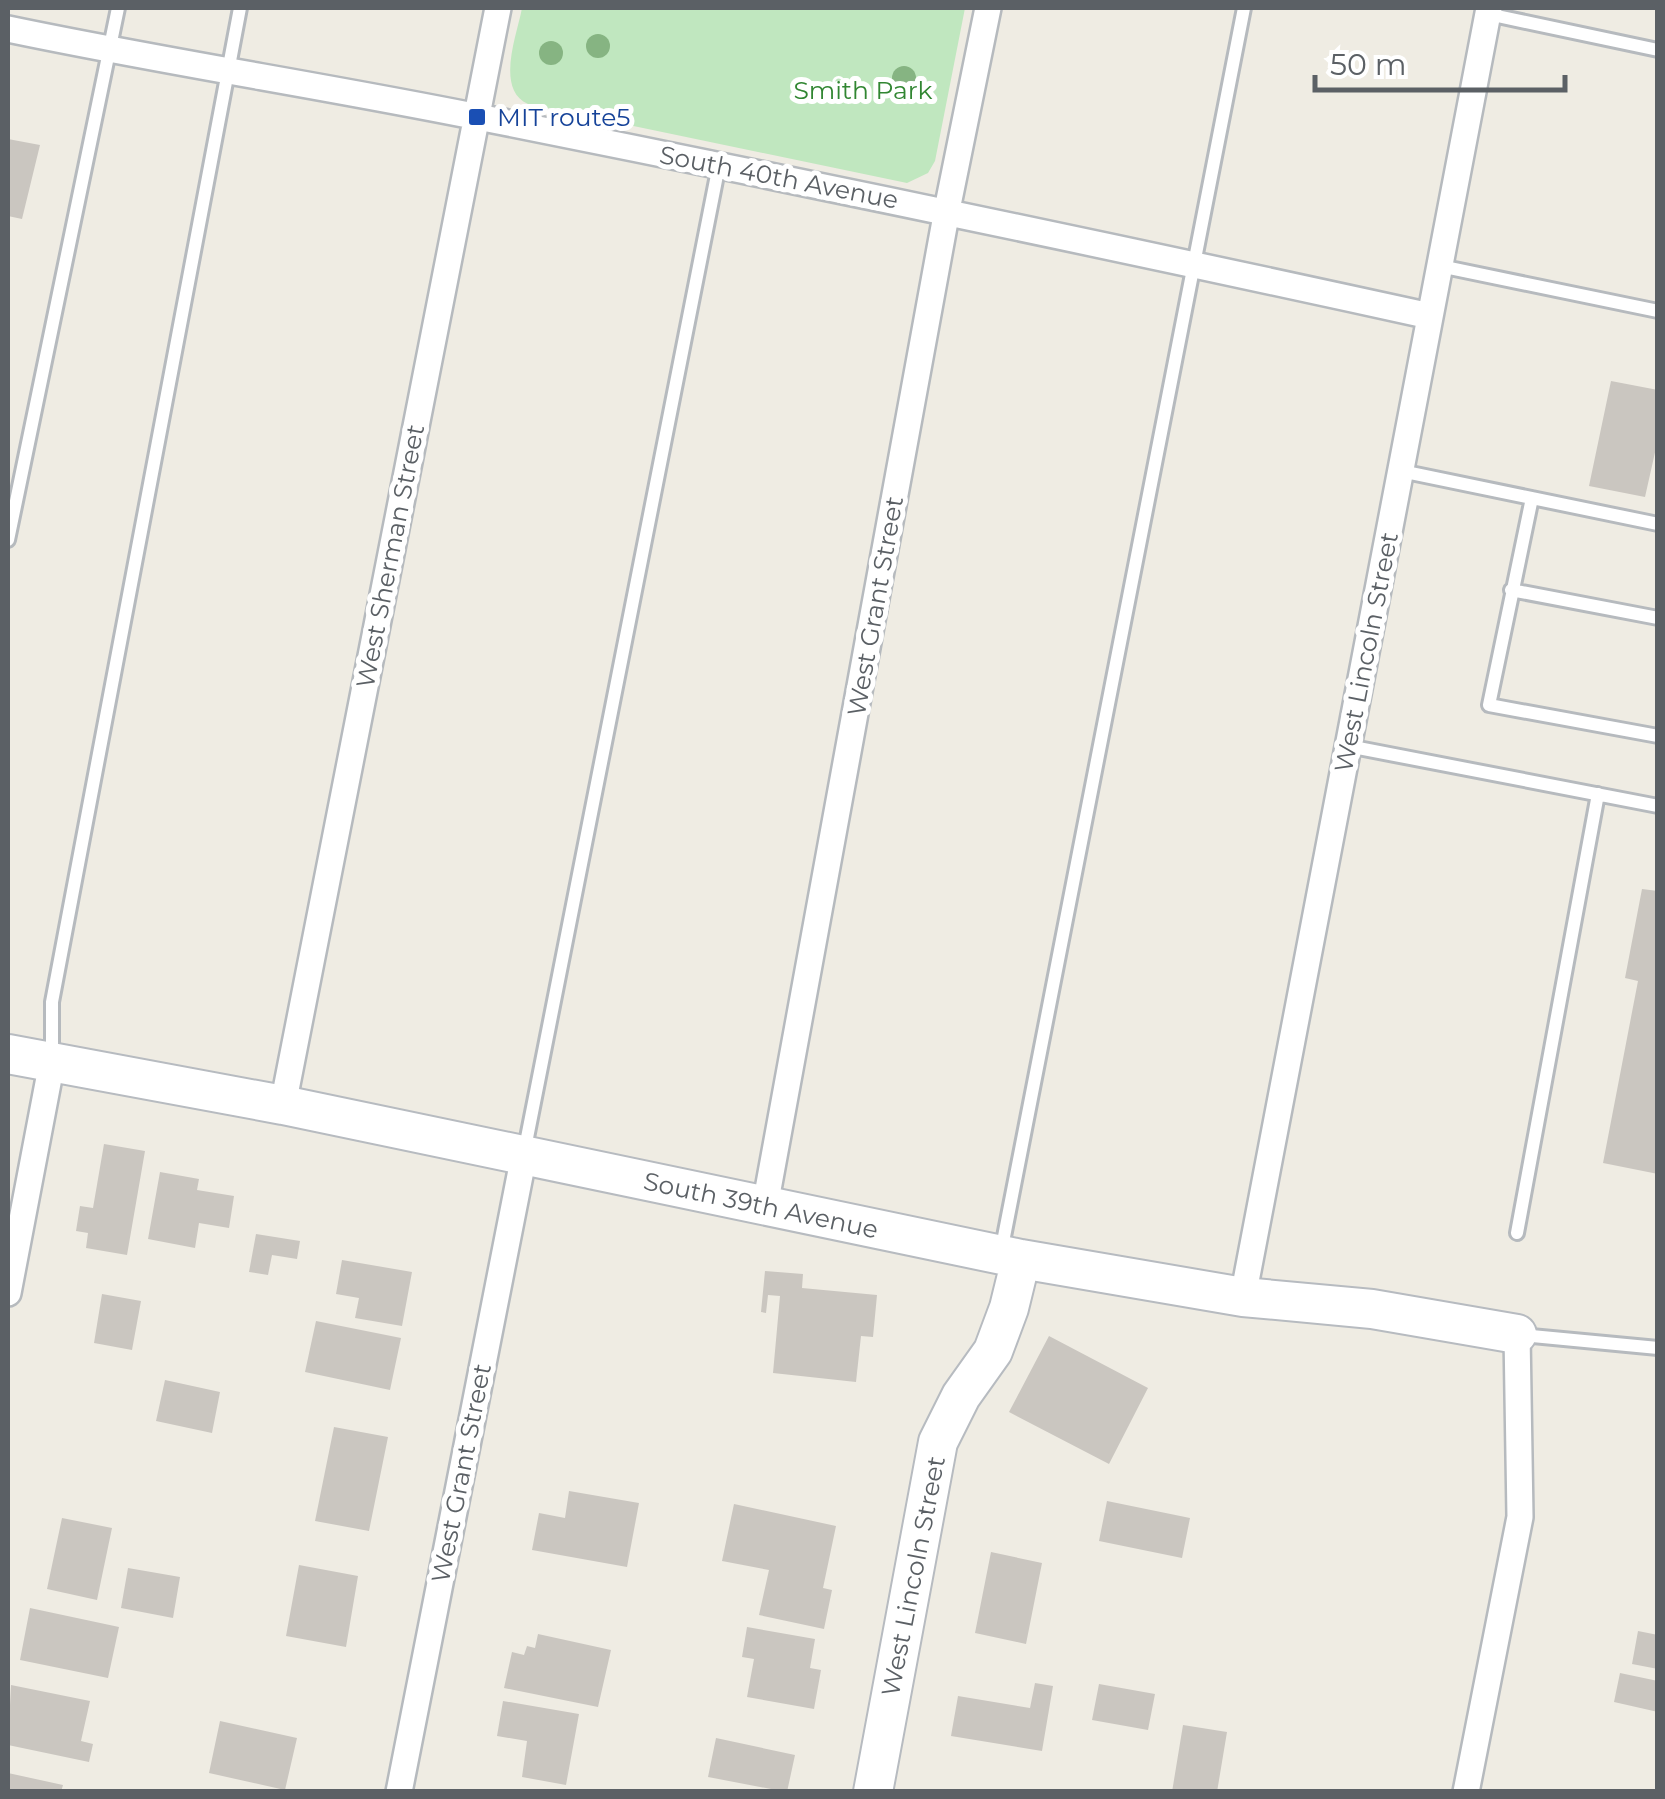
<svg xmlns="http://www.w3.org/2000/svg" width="1665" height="1799" font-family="Montserrat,sans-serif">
<rect width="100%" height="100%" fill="#efece3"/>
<!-- green -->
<path fill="#c0e7bf" d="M522,8H965L935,161L928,173L907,183L528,104C495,89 517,35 522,8Z"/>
<!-- building -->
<path fill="#cac6c0" d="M8,139L40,145L22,219L8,216Z
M1611,381L1658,390V439L1645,497L1589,486Z
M1642,889L1658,891V1174L1603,1163L1638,981L1625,978Z
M104,1144L145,1151L127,1255L86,1248L88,1233L76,1231L80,1206L93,1208Z
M160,1172L199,1179L197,1190L234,1196L229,1228L199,1223L195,1248L148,1239Z
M256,1234L300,1241L297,1259L272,1255L268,1275L249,1272Z
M342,1260L412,1272L402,1326L355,1318L359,1298L336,1294Z
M765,1271L803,1274L802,1288L877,1295L873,1337L861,1336L856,1382L773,1373L780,1296L768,1295L766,1313L761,1312Z
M102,1294L141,1301L132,1350L94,1343Z
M316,1321L401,1338L390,1390L305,1372Z
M1049,1336L1148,1388L1109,1464L1009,1412Z
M165,1380L220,1392L212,1433L156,1421Z
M334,1427L388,1437L369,1531L315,1521Z
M569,1491L639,1503L627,1567L532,1550L539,1513L565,1518Z
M1107,1501L1190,1518L1182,1558L1099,1541Z
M734,1504L836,1526L823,1588L832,1590L824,1629L759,1615L769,1570L722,1561Z
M62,1518L112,1528L97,1600L47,1589Z
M991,1552L1042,1563L1026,1644L975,1633Z
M299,1565L358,1576L346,1647L286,1636Z
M128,1568L180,1577L173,1618L121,1608Z
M30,1608L119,1627L108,1678L20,1660Z
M747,1627L815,1639L810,1668L821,1670L814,1709L747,1697L754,1659L742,1657Z
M1638,1631L1658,1635V1669L1632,1664Z
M538,1634L611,1650L598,1707L504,1688L512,1652L524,1655L527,1646L535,1648Z
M1620,1673L1658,1681V1712L1614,1702Z
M1035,1683L1053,1686L1042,1751L951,1736L958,1696L1030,1708Z
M1099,1684L1155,1694L1148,1730L1092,1720Z
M11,1685L90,1701L81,1741L93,1744L89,1762L8,1745Z
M503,1701L579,1714L566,1785L522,1777L527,1741L497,1736Z
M220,1721L297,1738L285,1790L209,1773Z
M1183,1725L1227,1732L1217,1792H1172Z
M716,1738L795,1755L787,1792L708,1777Z
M8,1773L63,1785L61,1792H8Z"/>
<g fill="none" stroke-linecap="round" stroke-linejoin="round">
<defs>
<path id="lane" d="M1488,14L1658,50
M1440,266L1658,311
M1401,471L1658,524
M1532,498L1489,705L1658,736
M8,540L118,8
M1511,590L1658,618
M1348,746L1658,806
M52,1057V1002L240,8
M524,1153L719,165
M1517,1233L1598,794
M1001,1252L1244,8
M1521,1335L1658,1348"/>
<path id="street" d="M8,29C165,62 325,86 483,118C800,181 1115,247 1430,316
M283,1105L498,8
M765,1206L947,210L988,8
M8,1293L52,1062
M1243,1297L1489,8
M399,1792L524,1155
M1466,1792L1520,1517L1517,1334"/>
<path id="secondary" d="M8,1054L283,1105L1021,1259L1243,1297L1372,1309L1517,1334
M873,1792L938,1442L961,1396L993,1351L1009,1308L1021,1259"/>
</defs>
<!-- lane casing -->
<use href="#lane" stroke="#b6babe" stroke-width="18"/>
<!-- street casing -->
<use href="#street" stroke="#b6babe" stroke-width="30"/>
<!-- secondary casing -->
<use href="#secondary" stroke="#b7bbc0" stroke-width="42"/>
<!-- lane -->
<use href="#lane" stroke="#fff" stroke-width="12"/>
<!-- street -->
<use href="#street" stroke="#fff" stroke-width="25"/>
<!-- secondary -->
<use href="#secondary" stroke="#fff" stroke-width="38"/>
</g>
<!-- trees -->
<g fill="#86b482">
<circle cx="598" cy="46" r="12"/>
<circle cx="551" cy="53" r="12"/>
<circle cx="904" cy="78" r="12"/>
</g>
<!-- markers -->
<rect fill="#1a4fb4" stroke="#fff" stroke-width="4" x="467" y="107" width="20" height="20" rx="5"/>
<g text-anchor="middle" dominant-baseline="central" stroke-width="10" stroke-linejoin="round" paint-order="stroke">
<!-- park labels -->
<g font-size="25" fill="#318632" stroke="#fff">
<text x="863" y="90">Smith Park</text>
</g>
<!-- transit labels -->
<g font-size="25" fill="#164399" stroke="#fff" text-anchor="start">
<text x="497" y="117">MIT route5</text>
</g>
<!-- street labels -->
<g font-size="25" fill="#5b6065" stroke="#fff">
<text transform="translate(779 177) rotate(11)">South 40th Avenue</text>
<text transform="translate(390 556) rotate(-79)">West Sherman Street</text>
<text transform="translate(875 606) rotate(-80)">West Grant Street</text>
<text transform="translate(1366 652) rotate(-79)">West Lincoln Street</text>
<text transform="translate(761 1205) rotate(12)">South 39th Avenue</text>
<text transform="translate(461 1473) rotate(-79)">West Grant Street</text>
<text transform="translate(913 1576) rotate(-79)">West Lincoln Street</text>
</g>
</g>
<!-- border -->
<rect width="1665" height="1799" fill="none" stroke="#5b6065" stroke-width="20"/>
<!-- scale -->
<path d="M1315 75v15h250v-15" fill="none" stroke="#5b6065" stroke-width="5"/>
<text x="1330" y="75" font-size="30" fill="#5b6065" stroke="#ffffff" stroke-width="8" paint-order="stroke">50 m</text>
</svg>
